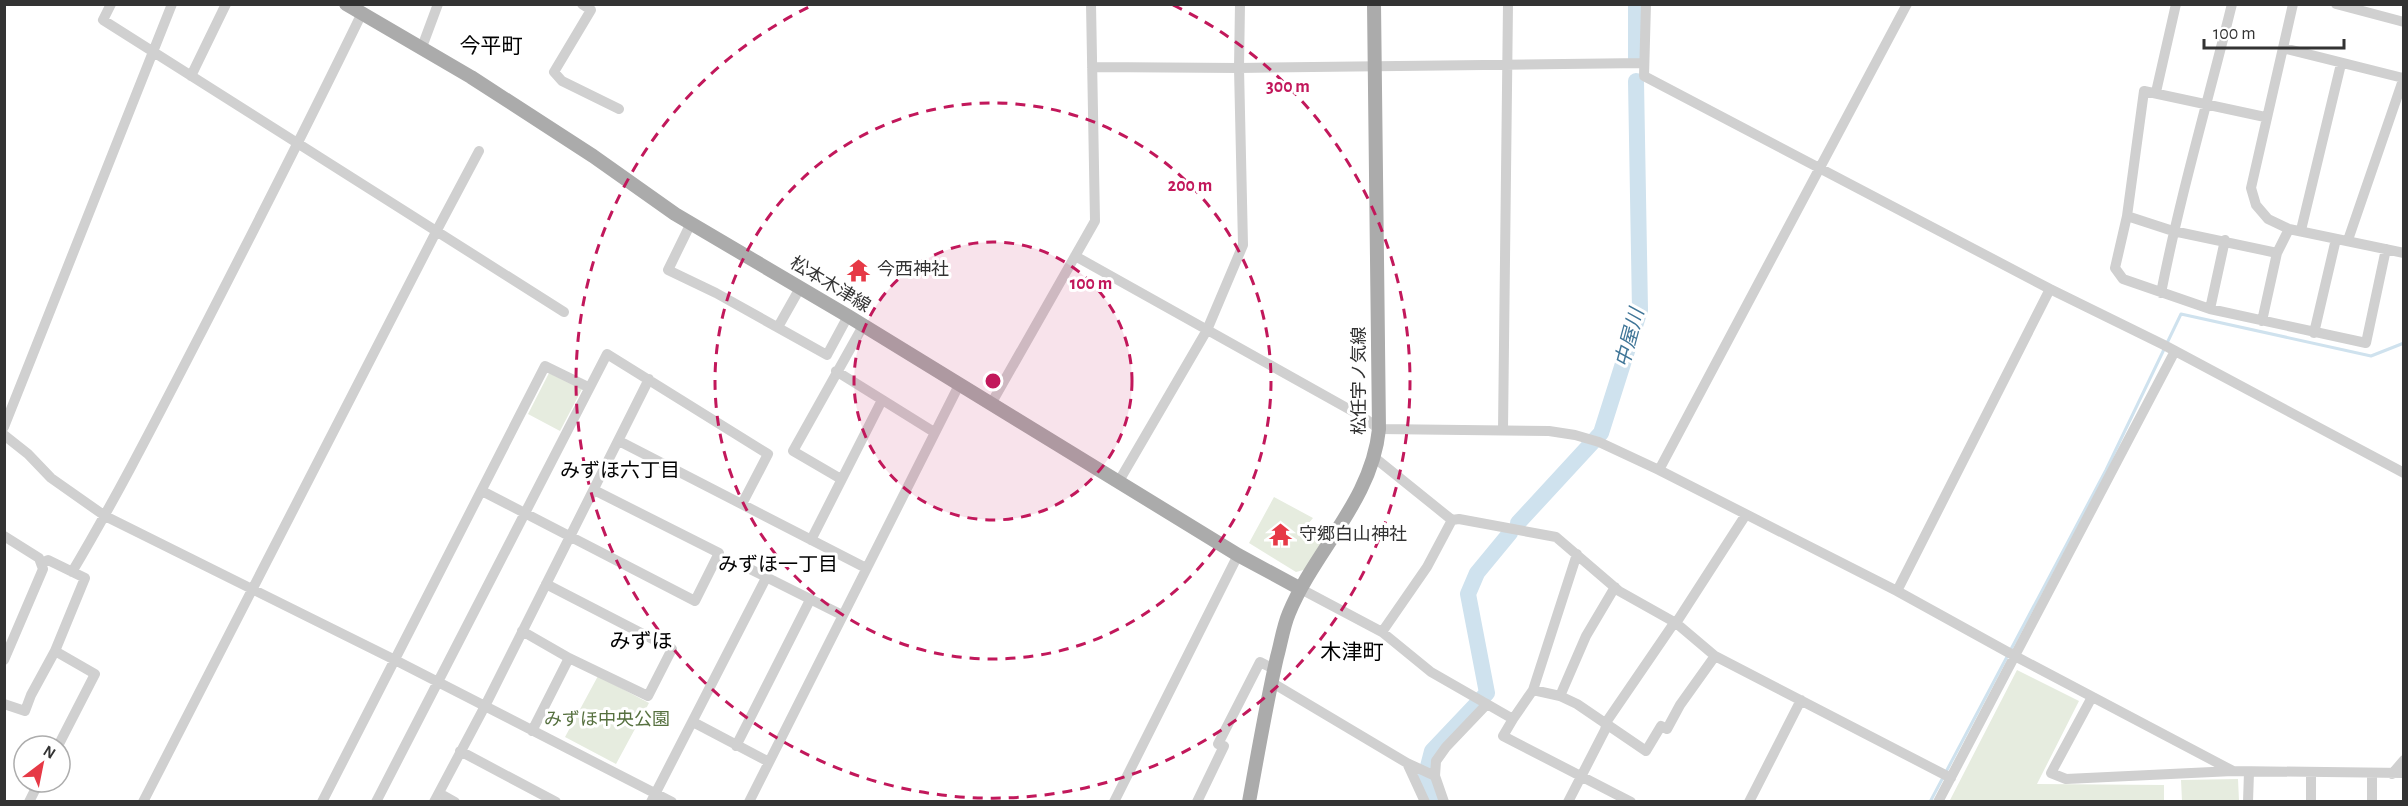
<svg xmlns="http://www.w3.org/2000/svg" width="2408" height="806" font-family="'Alegreya Sans','Noto Sans JP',sans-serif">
<rect width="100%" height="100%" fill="#fff"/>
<!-- green -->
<path fill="#e6ecdf" d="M549,373L582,389L560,431L528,414Z
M1274,497L1313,518L1304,529L1322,543L1307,569L1296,572L1249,543Z
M2017,670L2079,701L2037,784L2164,785V801L1949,802Z
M598,676L649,703L616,764L565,737Z
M2238,779L2239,801H2182L2181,780Z"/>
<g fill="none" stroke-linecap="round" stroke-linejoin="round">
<!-- stream -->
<path stroke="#cfe2ee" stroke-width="3" d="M1930,802L2106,470L2181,314L2371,356L2404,343"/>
<!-- river -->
<path stroke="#cfe2ee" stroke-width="16" d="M1636,4V59
M1518,523L1601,433L1640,310L1636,81
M1437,802L1425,778L1432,751L1487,693L1468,594L1477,573L1510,533"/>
<!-- minor -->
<path stroke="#d0d0d0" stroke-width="10" d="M111,4L103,20L564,312
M582,4L591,10L554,72L562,81L619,109
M1646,4L1644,76L2050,289L2164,345L2404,473
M2293,4L2251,188L2256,205L2268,219L2289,229L2404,253
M2336,4L2404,22
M422,47L438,4
M2283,48L2403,78
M1092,67L1239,68L1643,63
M191,76L226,4
M2156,92L2176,4
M2265,117L2144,91L2127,216L2115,268L2123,279L2210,309L2366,343L2386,249
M2127,216L2173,231L2277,253
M691,223L668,270L716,293L827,355L848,316
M2301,230L2341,64
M2348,240L2404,77
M1075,256L1363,417L1379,429L1549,431L1575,435L1599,442L1659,470L1897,591L2013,655L2233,771L2404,773
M2161,293C2180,196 2208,101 2232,4
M2210,309L2225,240
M2262,321L2277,253L2289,229
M778,327L800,288
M2314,333L2336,239
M836,371L934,432
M991,404L1095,221L1091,4
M4,427L172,4
M1503,430L1508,4
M4,435L28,454L51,478L105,516L395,660L672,802
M619,441L866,568
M1375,458L1452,520L1459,519L1556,537L1619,591L1676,623L1715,656L1951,778
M1659,470L1907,4
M841,479L793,451L863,326
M1119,481L1207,330L1243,245L1239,68L1240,4
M482,491L695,601L719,553L594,490
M4,536L39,558L43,569L4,660
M811,540L882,400
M750,569L842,615
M72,572C119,493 160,412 202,331C256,226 310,120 362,13
M1299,588L1382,632L1431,672L1513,719L1533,690L1577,554
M1897,591L2050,289
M522,631L569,658L648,696L672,649L546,584
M1382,632L1427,567L1452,520
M55,651L95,674L58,746
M1271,682L1407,763L1435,776L1444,802
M1533,690L1560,696L1586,636L1615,587
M1560,696L1577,704L1646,751L1661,726L1667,729L1680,705L1715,656
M2092,697L2051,773L2066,779L2087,778L2233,771
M4,704L25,711L31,695L55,651L85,578L48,560L41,563
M1513,719L1503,736L1631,802
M693,722L769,762
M532,731L569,658
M1218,744L1260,662L1274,669
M736,746L810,600
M460,751L556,802
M1407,763L1425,802
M2311,772V802
M2392,774L2404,760
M1435,776L1436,761L1446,747L1487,704
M439,793L455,802
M29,802L39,782
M143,802L437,230L479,151
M322,802L545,366L588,387
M376,802L607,354L768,454L742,504
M434,802L485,706L649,379
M651,802L766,578
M749,802L959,385
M1114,802L1238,555
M1197,802L1224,746
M1568,802L1605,730L1607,721L1672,626L1676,623L1745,516
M1749,802L1801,700
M1938,802L2175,351
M2248,802L2249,772
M2372,802V774"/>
<!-- major -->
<path stroke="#ababab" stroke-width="14" d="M346,4L471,77L593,156L675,214L848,316L1238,555L1299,588
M1249,802C1258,753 1266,705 1277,657C1281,643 1283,627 1289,613C1315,550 1372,500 1379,429L1374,4"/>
</g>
<!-- distance rings -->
<circle cx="993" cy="381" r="139" fill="#c2185b" fill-opacity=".12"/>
<g fill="none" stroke="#c2185b" stroke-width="3" stroke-dasharray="10 8">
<circle cx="993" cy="381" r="139"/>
<circle cx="993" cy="381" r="278"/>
<path d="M1173 5A417 417 0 1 1 813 5"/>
</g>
<!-- icons -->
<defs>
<symbol id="temple-bare" viewBox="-9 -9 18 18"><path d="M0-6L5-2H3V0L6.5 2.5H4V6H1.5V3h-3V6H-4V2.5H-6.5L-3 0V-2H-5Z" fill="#e63946" stroke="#fff" stroke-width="2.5" paint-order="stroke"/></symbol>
</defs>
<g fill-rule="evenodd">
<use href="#temple-bare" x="842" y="254" width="33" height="33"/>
<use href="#temple-bare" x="1264" y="518" width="33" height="33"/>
</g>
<g text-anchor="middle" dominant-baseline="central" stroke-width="6" stroke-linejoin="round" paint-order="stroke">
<!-- poi labels -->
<g font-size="18" fill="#333" stroke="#fff" text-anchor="start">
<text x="877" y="270">今西神社</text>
<text x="1299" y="535">守郷白山神社</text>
</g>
<!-- street labels -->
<g font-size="18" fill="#333" stroke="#fff">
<text transform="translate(830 285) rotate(31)">松本木津線</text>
<text transform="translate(1360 381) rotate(-90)">松任宇ノ気線</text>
</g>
<!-- park labels -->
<g font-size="18" fill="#56703f" stroke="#fff">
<text x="607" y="720">みずほ中央公園</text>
</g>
<!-- water labels -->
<g font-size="20" font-style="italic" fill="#3f7597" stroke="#fff">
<text transform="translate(1630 338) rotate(-75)">中屋川</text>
</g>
<!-- neighbourhood labels -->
<g font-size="20" fill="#000" stroke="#fff">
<text x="620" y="471">みずほ六丁目</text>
<text x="778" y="565">みずほ一丁目</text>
</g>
<!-- quarter labels -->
<g font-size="21" fill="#000" stroke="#fff">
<text x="491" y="46">今平町</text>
<text x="641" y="641">みずほ</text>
<text x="1352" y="652">木津町</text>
</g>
</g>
<circle cx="993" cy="381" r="9" fill="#c2185b" stroke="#fff" stroke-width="3"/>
<g font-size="18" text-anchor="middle" font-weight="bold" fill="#c2185b" stroke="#fff" stroke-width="6" stroke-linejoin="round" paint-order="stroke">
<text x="1288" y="92">300 m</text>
<text x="1190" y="191">200 m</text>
<text x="1091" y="289">100 m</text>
</g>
<!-- border -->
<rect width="2408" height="806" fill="none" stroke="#333333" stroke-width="12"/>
<!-- north arrow -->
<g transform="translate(42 764) rotate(32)"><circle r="28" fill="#ffffff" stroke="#adadad" stroke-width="1.5"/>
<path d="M0-4.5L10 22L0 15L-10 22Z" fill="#e63946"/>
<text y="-9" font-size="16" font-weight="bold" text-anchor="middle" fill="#333333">N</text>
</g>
<!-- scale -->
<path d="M2204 39v9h140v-9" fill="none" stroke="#333333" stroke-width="3"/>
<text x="2213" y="39" font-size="18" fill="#333333" stroke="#ffffff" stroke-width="4.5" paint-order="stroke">100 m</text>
</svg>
